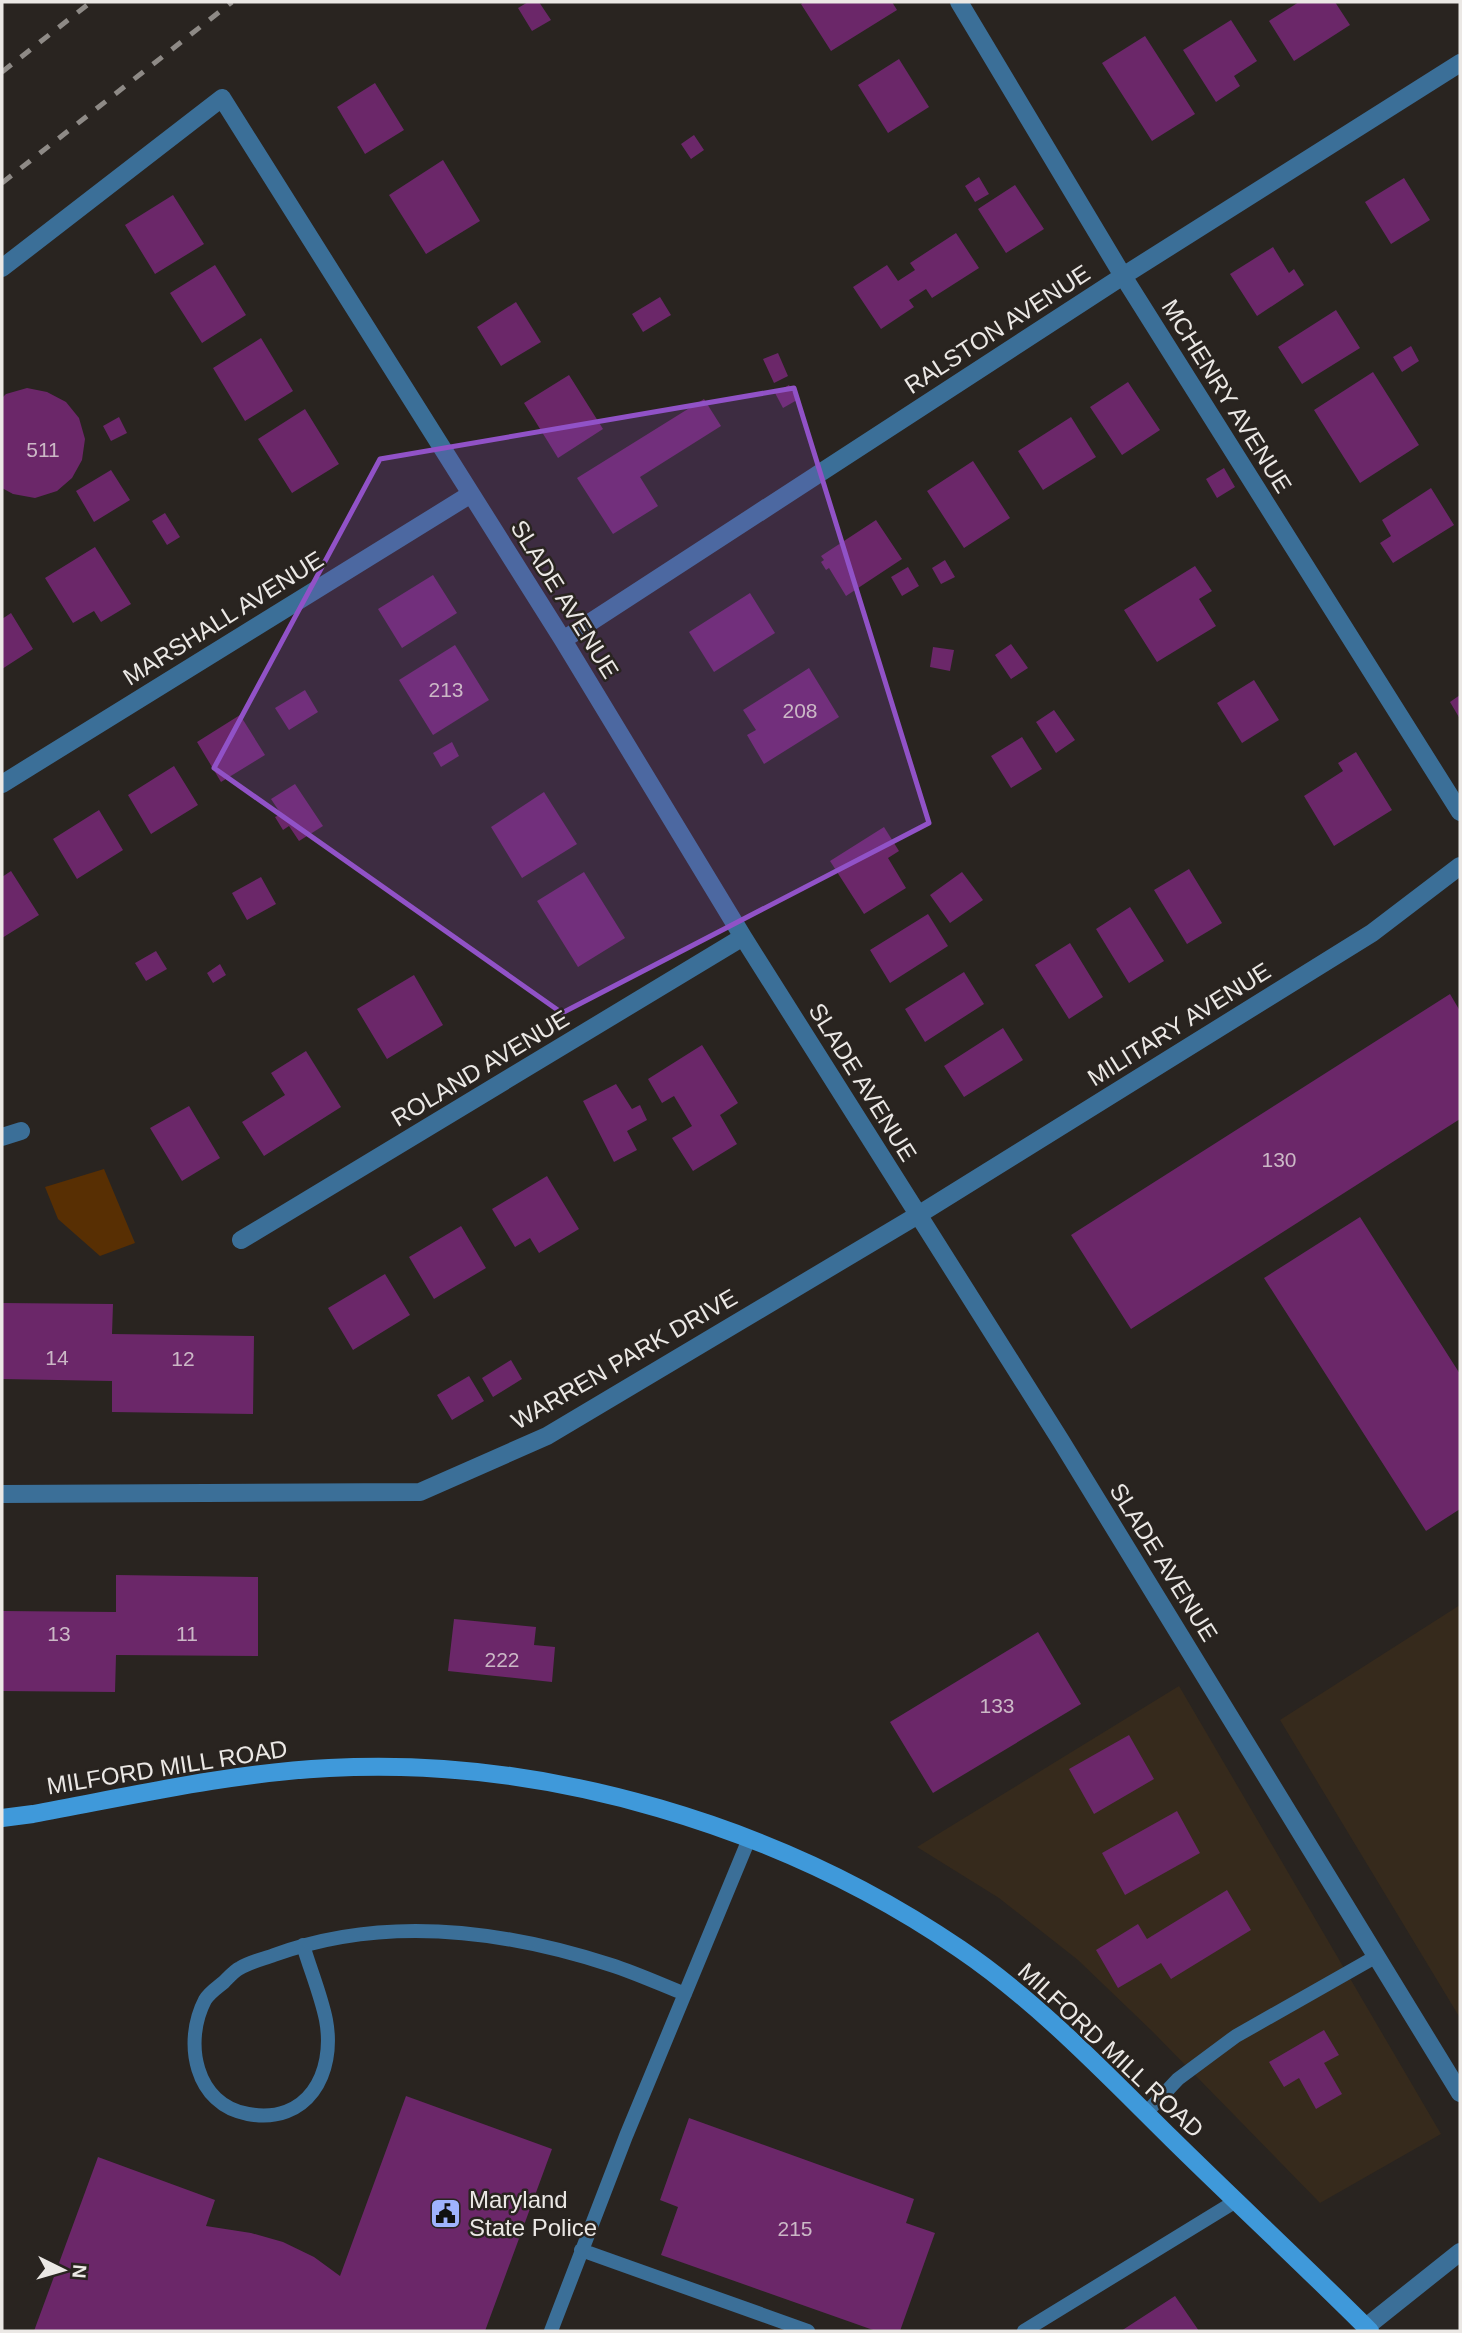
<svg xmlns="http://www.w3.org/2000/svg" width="1462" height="2333" font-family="Helvetica,sans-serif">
<rect width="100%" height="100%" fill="#292420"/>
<!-- commercial -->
<path fill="#362a1c" d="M1460,1605V2018L1280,1720Z
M1179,1686L1441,2134L1320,2203L1153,2032L1078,1960L999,1898L917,1847Z"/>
<!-- green -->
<path fill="#582f03" d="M104,1169L135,1243L100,1256L58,1219L45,1187Z"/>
<!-- building -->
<path fill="#6b2769" d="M528,2H539L551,20L532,31L518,8Z
M804,2H892L897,10L831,51L801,4Z
M1299,2H1335L1350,25L1294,61L1269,21Z
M1231,20L1257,61L1234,76L1240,86L1216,102L1183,50Z
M1145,36L1195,114L1152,141L1102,63Z
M899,59L929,107L888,133L858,85Z
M375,83L404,130L365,154L337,107Z
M694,135L704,150L691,159L681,144Z
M443,160L480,221L426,254L389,195Z
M979,177L989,194L975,202L965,186Z
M1404,178L1430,220L1391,244L1365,202Z
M1015,185L1044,229L1006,253L978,209Z
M173,195L204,244L155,274L125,225Z
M956,233L979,268L932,298L926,289L909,300L914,307L881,329L853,287L887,265L898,281L915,270L910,263Z
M1273,247L1289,273L1294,269L1304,285L1257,316L1230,274Z
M215,265L246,315L202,343L170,293Z
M660,297L671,315L643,332L632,314Z
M516,302L541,342L501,366L477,327Z
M1336,310L1360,348L1302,384L1278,347Z
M261,338L293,391L245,421L213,368Z
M1411,346L1419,361L1402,372L1393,357Z
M778,353L788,376L774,383L763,359Z
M1373,372L1419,445L1360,483L1314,410Z
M569,375L603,429L558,458L524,403Z
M1128,382L1160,430L1122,455L1090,407Z
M789,385L797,400L783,408L775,393Z
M27,388L47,392L66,402L79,418L85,439L82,460L72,478L57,491L35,498L13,494L2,488V398L6,394Z
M704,399L721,426L640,477L658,506L613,534L577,478Z
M305,409L339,464L292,493L258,439Z
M119,417L127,433L111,441L103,426Z
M1071,417L1096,457L1043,490L1018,451Z
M973,461L1010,518L964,548L927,491Z
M1224,468L1235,487L1217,498L1206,479Z
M111,470L130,500L94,522L76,491Z
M1431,488L1454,525L1393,563L1380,543L1391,536L1382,520Z
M165,513L180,537L167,545L152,521Z
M876,520L902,559L846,596L829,568L826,570L821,562L824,560L821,556Z
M95,547L131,604L101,622L94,611L73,623L45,578Z
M945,560L955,577L941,584L932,568Z
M1195,566L1212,591L1199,599L1216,626L1157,662L1124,610Z
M908,567L919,586L902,596L891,577Z
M433,575L457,613L402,648L378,609Z
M750,593L775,633L714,672L689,632Z
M11,613L33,649L2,669V619Z
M1011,644L1028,668L1011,679L995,655Z
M455,645L489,700L433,735L399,680Z
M933,647L954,650L950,671L930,667Z
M809,668L839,717L764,764L747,735L756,730L743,710Z
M1254,680L1279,720L1242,743L1217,703Z
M305,690L318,712L289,730L275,708Z
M1460,695V719L1450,702Z
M1054,710L1075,740L1056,753L1036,722Z
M240,715L265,755L221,782L197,742Z
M1022,737L1042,769L1011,788L991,756Z
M452,742L459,756L441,767L433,753Z
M1356,752L1392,810L1334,846L1304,796L1343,771L1338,763Z
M174,766L198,805L151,834L128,795Z
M295,784L323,826L299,841L289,826L283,830L275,817L281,814L271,799Z
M544,792L577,844L522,878L491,827Z
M99,810L123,850L77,879L53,839Z
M884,827L899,851L888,858L906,888L864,914L830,861Z
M1189,869L1222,923L1187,944L1154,890Z
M11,871L39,915L2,938V877Z
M584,872L625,938L578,967L537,901Z
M962,872L983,900L950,923L930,895Z
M261,877L276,904L247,920L232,893Z
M1130,907L1164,961L1129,983L1096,929Z
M928,914L948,946L890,983L870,950Z
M1070,943L1103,997L1069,1019L1035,965Z
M156,951L167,969L146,981L135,963Z
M220,964L226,975L213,983L207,973Z
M964,972L984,1004L925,1042L905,1009Z
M414,975L443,1025L387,1059L357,1009Z
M1450,994L1460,1011V1119L1131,1329L1071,1235Z
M1003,1028L1023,1060L964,1097L944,1066Z
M702,1045L738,1103L720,1115L737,1144L693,1171L672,1138L692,1126L674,1096L662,1103L648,1079Z
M306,1051L341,1107L264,1156L242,1122L285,1095L271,1073Z
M616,1084L632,1109L640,1105L647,1120L627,1131L637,1150L614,1162L583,1101Z
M189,1106L220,1158L182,1181L150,1128Z
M547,1176L579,1229L539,1253L530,1238L515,1247L492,1209Z
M1360,1217L1460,1374V1509L1426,1531L1264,1278Z
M461,1226L486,1268L434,1299L409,1257Z
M385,1274L410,1315L353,1350L328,1308Z
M2,1303L113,1304L112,1334L254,1336L253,1414L112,1412V1381L2,1379Z
M511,1360L522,1379L493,1397L482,1378Z
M469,1376L484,1401L452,1420L437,1395Z
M116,1575L258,1577V1656L116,1655L115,1692L2,1691V1611L116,1612Z
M454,1619L536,1627L534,1645L555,1647L552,1682L448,1671Z
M1038,1632L1081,1704L933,1793L890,1722Z
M1129,1735L1154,1779L1094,1814L1069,1769Z
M1177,1811L1200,1853L1125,1895L1102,1853Z
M1227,1890L1251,1930L1171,1979L1161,1963L1118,1988L1096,1950L1138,1924L1147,1939Z
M1324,2030L1339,2055L1324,2063L1342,2094L1316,2109L1299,2078L1284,2087L1269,2062Z
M406,2096L552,2149L485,2331H34L98,2157L215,2200L206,2226L251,2233L283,2242L314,2257L340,2276Z
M689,2118L914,2199L906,2223L935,2233L900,2331H876L661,2255L678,2207L660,2200Z
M1175,2296L1199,2331H1121Z"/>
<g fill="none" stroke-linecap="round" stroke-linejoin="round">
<!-- service -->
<path stroke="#3b6f98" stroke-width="14" d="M303,1945C310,1969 321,1995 326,2020C336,2074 307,2125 248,2114C195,2105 183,2042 205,2000C209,1993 218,1987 224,1982C229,1977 234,1971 240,1968C250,1962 263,1959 274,1955C383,1915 503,1930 611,1965C636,1973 660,1984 685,1994
M1146,2113L1178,2079L1236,2036L1377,1956
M581,2250L808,2331
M551,2331L626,2136L749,1839
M1024,2331L1236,2201"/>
<!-- minor -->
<path stroke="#3b6f98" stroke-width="18" d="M959,2L1123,276L1460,812
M2,268L222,98L563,640L743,937L1061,1441L1460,2093
M563,640L1123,276L1460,63
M2,784L471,494
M2,1137L21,1131
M241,1240L743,937
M2,1494L420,1492L547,1436L918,1215L1372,933L1460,866
M1366,2327L1460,2252"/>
<!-- secondary -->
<path stroke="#3f99da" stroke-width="18" d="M2,1818L33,1814C131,1796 229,1773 329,1768C546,1756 782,1827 960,1949C1038,2002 1105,2073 1172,2139C1237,2203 1305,2266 1370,2331"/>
<!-- rail -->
<path stroke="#8e8a86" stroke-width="5" stroke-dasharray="12 12" stroke-linecap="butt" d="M2,72L91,2
M2,183L232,2"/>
</g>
<!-- marked area -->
<path fill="#9152c7" fill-opacity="0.2" stroke="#9152c7" stroke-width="5" stroke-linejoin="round" d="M794,388L929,823L562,1013L214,768L380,459Z"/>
<!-- icons -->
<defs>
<symbol id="civic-square" viewBox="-11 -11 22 22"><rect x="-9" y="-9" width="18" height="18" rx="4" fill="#9fb3fd" stroke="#292420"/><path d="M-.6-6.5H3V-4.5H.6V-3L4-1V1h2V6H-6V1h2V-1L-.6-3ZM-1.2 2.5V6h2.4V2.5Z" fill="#111"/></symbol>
</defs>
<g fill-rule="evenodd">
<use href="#civic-square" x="428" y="2196" width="35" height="35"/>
</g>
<g text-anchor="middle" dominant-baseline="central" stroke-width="5" stroke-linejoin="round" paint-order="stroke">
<!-- number labels -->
<g font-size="21" fill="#cbb8c6">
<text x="43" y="449">511</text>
<text x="446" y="689">213</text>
<text x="800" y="710">208</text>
<text x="1279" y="1159">130</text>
<text x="57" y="1357">14</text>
<text x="183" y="1358">12</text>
<text x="59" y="1633">13</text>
<text x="187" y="1633">11</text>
<text x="502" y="1659">222</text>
<text x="997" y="1705">133</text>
<text x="795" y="2228">215</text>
</g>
<!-- street labels -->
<g font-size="24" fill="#ebe8e5" stroke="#292420">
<text transform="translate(997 329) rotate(-33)">RALSTON AVENUE</text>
<text transform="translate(1227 396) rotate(58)">MCHENRY AVENUE</text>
<text transform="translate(565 599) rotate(58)">SLADE AVENUE</text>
<text transform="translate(223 618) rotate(-32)">MARSHALL AVENUE</text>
<text transform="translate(1179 1024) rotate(-32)">MILITARY AVENUE</text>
<text transform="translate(480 1068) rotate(-31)">ROLAND AVENUE</text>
<text transform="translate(863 1082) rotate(58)">SLADE AVENUE</text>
<text transform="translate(624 1359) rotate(-30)">WARREN PARK DRIVE</text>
<text transform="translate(1164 1562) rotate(58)">SLADE AVENUE</text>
<text transform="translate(167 1767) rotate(-9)">MILFORD MILL ROAD</text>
<text transform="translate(1111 2050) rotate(43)">MILFORD MILL ROAD</text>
</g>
<!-- poi labels -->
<g font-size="24" fill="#ebe8e5" stroke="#292420" text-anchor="start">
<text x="469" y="2199">Maryland<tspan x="469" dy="28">State Police</tspan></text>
</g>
</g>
<!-- border -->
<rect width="1462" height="2333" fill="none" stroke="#ebe8e5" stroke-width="7"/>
<!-- north arrow -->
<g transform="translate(63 2270) rotate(95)" stroke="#292420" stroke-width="5" paint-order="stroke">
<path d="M0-5L12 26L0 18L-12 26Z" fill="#ebe8e5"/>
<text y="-10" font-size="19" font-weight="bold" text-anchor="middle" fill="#ebe8e5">N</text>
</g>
</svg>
